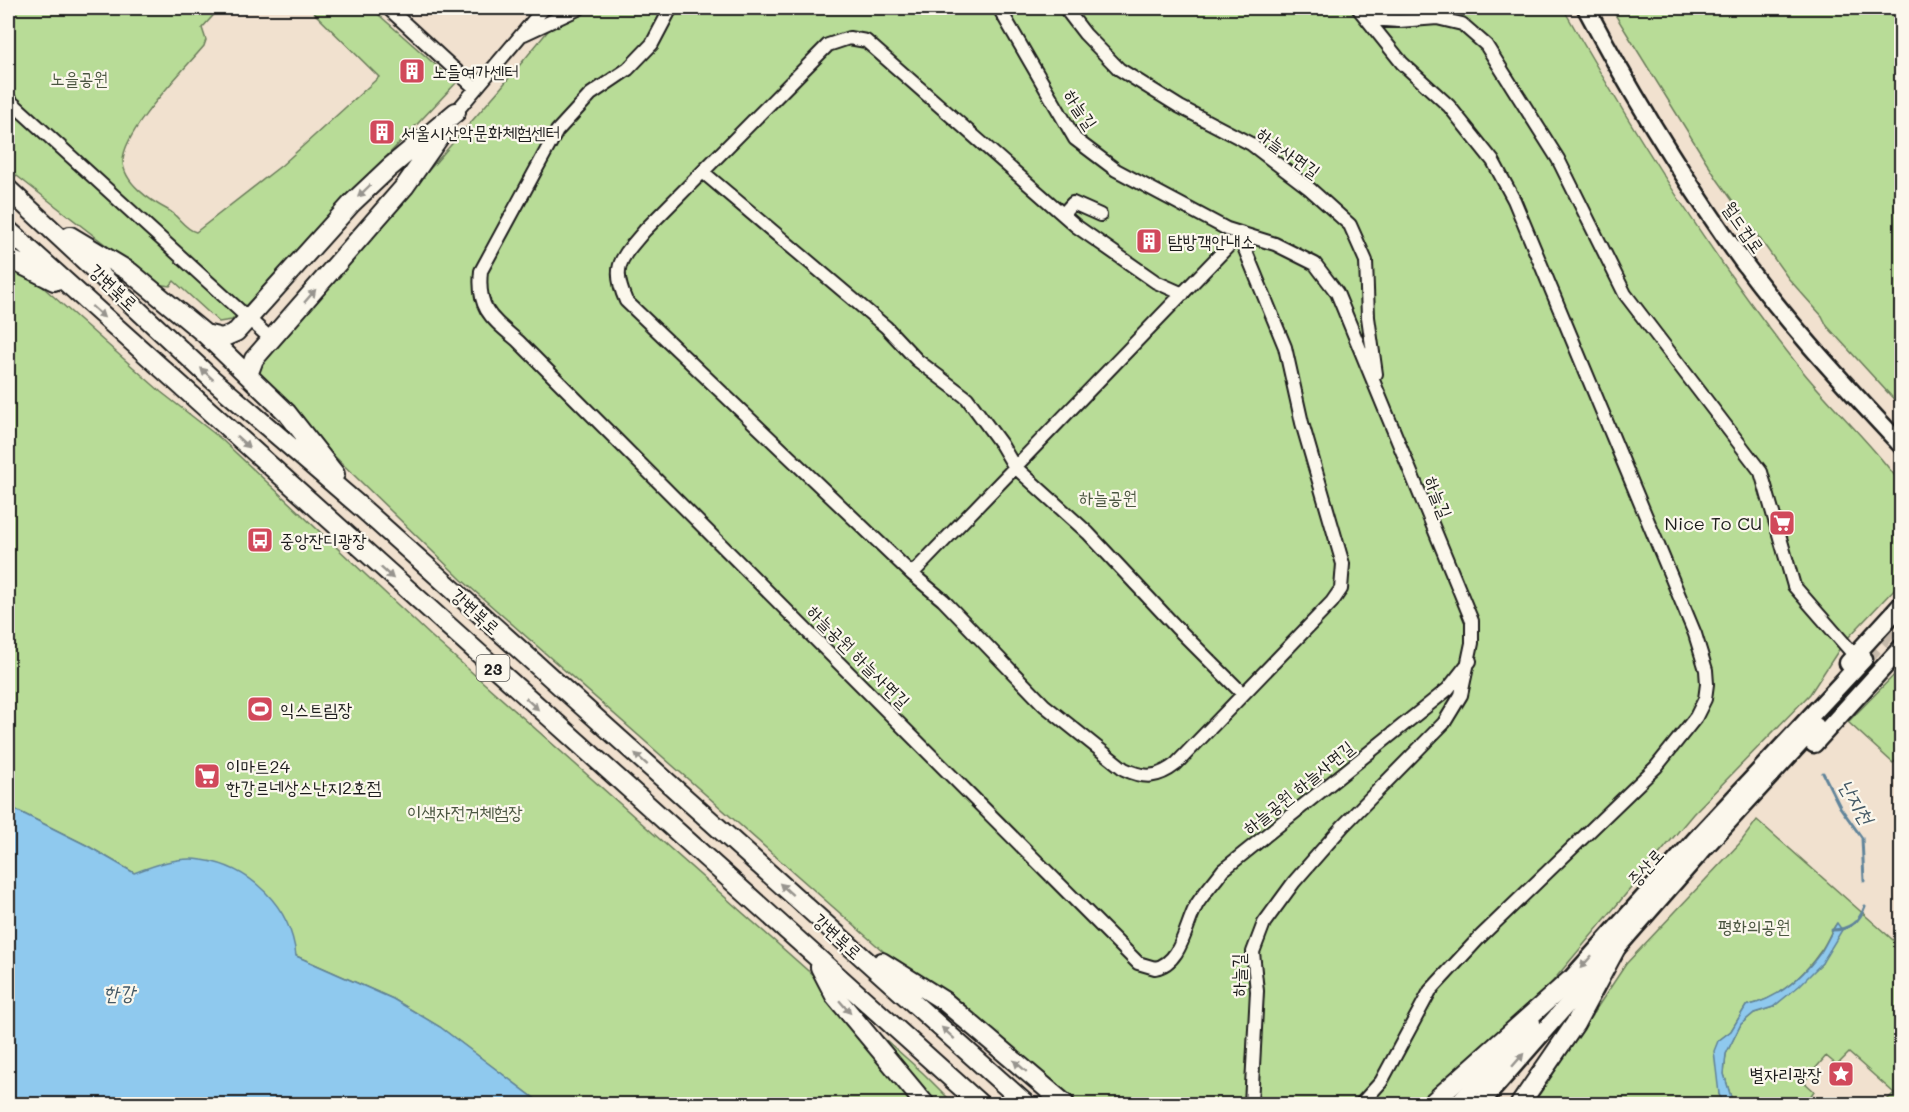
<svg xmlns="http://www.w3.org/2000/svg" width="1909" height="1112" font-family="Mali,'Poor Story',sans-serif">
<rect width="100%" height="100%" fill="#f1e1cf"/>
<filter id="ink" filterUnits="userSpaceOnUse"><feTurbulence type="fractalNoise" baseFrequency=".0167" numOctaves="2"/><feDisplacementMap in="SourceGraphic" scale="12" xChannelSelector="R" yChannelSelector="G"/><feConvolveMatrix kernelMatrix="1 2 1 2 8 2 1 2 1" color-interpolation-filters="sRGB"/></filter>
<g filter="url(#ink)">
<!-- green -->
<path fill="#b8dc97" stroke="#6a7c5a" stroke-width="1.5" d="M8,8H220L202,28L206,40L204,46C183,71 123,131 123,161C123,183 151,201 168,210C178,215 184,229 196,232L282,165L379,77L309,8H371L456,83L232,320L219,322L174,281L170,286L156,284L8,169Z
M567,8H1563C1633,132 1711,256 1800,368C1832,408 1871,442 1901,484L1900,583L1844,642L1810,694L1693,814L1543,993L1425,1104H1070L942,1003L462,580L257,381L255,369L499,90Z
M1611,8H1901V407L1827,326L1822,316L1788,278L1717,179Z
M8,256L161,392L220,438L431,636L923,1073L954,1104H542L440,1027L393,999L276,947L148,881L86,845L8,806Z
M1901,668V756L1893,763L1848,722Z
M1757,820L1901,947V1104H1883L1894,1093L1849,1053L1837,1065L1826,1056L1804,1082L1814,1091L1806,1103L1807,1104H1733L1724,1074L1726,1054L1741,1024L1754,1013L1773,1007L1822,963L1837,923C1830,932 1827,943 1820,952C1802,978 1778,999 1746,1006L1731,1031L1718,1041L1719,1094L1723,1104H1533L1626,964L1740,843Z"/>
<!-- water -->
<path fill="#8fc9ee" stroke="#61849a" stroke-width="1.5" d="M8,806L86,845L134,873C155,865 179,856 202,860C251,867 291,907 296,956L393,999L440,1027L542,1104H8Z
M1837,923L1842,930L1822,963L1799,986L1773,1007L1754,1013L1741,1024L1726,1054L1724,1074L1733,1104H1723L1719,1094L1714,1051L1718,1041L1731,1031L1746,1006C1778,999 1802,978 1821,952C1827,943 1831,932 1837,923Z"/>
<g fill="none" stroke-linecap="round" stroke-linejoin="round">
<!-- stream -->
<path stroke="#61849a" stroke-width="3" d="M1418,8L1419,9
M1823,773L1840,807L1862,838L1864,881
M1832,930C1849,930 1860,921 1865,906"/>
<!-- major-tunnel -->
<path stroke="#c6baab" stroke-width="16" stroke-dasharray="16 8" stroke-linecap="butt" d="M1864,659L1902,618"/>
<defs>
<path id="minor" d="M388,8L475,88
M671,8L652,44L628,69L591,94L557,131L481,271C477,309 491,318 518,341L1138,963L1155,968C1182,963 1185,925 1197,904C1205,892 1215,881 1223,870L1448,689L1470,661
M999,8L1075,139L1116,170L1227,229L1275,244L1315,264L1337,293L1472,621V643L1461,695L1444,723L1343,826L1294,882L1264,923L1253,952L1257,991L1251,1104
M1065,8L1085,34L1119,69L1180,107L1251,144L1310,189L1350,225L1366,261L1368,317L1376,374
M1358,8L1402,63L1449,106L1493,161L1514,200L1695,634L1706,670L1707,684L1705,699L1696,717L1656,767L1479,938L1430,991L1381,1082L1361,1104
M1370,19L1399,21L1437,18L1462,24L1486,45L1558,159L1625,294L1761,472L1794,586L1855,656
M524,34L580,8
M8,99L272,340
M456,112L544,8
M704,173L886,327L917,360L967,398L1001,444L1014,466L1088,533L1176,627L1243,694
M1063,214L1073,203L1100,215
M912,574L1239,235L1285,347L1302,423L1343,564L1341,589L1332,602L1176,764C1158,778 1145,779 1124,769L1044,705L943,600L912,574L626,301C610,265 622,258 645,230L828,45L849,38L866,41L1076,226L1156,282L1183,294"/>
<path id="major" d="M1586,8C1628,88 1676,166 1728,241C1779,314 1841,381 1902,446
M1848,663L1902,604
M1814,744L1902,647
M1561,990L1695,840L1864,659
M1458,1104L1532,1023
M1480,1104L1705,847L1816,726"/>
<path id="highway" d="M8,189L212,379L363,509L1026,1104
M8,230L980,1104
M70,236L130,272L205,334L287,413L335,474
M8,258L54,281
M205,334L222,338L236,332L352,203L389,168L456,112
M248,375L254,359L405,186L445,129
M882,962L944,1001L1065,1104
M820,967L835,996L925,1104
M1431,1104L1569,981
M1520,1104L1575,1024L1617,946"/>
</defs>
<!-- minor casing -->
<use href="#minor" stroke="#1c1c1c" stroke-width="16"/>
<!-- major casing -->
<use href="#major" stroke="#1c1c1c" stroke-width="21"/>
<!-- highway casing -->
<use href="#highway" stroke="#1c1c1c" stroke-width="22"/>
<!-- minor -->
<use href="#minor" stroke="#fbf7ec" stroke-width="12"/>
<!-- major -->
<use href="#major" stroke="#fbf7ec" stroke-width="16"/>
<!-- highway -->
<use href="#highway" stroke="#fbf7ec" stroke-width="18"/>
</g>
<!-- one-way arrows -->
<defs><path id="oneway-solid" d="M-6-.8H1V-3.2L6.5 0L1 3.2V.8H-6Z" transform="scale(1.5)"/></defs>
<g fill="#97948e">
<use href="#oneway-solid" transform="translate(364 191) rotate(136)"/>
<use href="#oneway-solid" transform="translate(310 296) rotate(-49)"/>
<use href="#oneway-solid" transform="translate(98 312) rotate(42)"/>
<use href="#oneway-solid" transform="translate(207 374) rotate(-137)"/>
<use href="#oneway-solid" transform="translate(243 442) rotate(42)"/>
<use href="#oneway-solid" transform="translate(387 573) rotate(42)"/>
<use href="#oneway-solid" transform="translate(532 704) rotate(42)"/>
<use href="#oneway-solid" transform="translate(641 759) rotate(-138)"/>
<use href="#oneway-solid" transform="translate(786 889) rotate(-138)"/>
<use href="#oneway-solid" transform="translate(1586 962) rotate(132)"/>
<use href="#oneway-solid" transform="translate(845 1007) rotate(49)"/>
<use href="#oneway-solid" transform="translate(948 1033) rotate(-138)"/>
<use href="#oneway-solid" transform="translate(1518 1060) rotate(-49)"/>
<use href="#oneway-solid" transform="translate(1020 1066) rotate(-139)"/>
</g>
</g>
<!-- icons -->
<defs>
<symbol id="building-square" viewBox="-11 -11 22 22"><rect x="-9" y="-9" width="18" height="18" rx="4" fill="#d1495b" stroke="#fbf7ec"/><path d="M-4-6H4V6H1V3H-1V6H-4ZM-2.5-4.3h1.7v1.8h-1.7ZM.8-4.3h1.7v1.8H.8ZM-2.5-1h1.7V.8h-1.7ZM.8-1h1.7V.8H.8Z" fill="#fff"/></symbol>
<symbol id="supermarket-square" viewBox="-11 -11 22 22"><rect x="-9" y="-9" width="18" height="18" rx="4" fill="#d1495b" stroke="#fbf7ec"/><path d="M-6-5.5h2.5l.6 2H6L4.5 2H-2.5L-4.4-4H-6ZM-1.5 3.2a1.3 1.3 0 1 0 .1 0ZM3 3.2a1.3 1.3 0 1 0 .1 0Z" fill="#fff"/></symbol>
<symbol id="bus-square" viewBox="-11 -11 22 22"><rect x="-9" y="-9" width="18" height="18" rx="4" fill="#d1495b" stroke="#fbf7ec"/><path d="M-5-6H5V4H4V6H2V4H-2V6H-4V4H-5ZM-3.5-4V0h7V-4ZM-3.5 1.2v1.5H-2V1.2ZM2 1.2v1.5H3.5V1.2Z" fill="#fff"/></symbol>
<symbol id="stadium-square" viewBox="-11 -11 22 22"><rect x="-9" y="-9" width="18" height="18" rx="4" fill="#d1495b" stroke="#fbf7ec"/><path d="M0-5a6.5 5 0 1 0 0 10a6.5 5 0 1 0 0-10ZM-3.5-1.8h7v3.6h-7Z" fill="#fff"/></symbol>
<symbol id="sight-square" viewBox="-11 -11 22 22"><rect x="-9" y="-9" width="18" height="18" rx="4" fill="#d1495b" stroke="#fbf7ec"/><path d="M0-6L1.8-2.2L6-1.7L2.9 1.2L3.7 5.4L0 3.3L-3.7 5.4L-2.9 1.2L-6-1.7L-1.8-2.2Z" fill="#fff"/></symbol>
</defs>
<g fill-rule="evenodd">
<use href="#building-square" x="397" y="56" width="30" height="30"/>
<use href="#building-square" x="367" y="117" width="30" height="30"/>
<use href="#building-square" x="1134" y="226" width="30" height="30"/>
<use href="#supermarket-square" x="1767" y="508" width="30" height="30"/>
<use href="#bus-square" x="245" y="525" width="30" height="30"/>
<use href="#stadium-square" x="245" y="694" width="30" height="30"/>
<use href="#supermarket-square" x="192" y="761" width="30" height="30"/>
<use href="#sight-square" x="1826" y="1059" width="30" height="30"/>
</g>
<g text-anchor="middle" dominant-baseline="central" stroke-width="4.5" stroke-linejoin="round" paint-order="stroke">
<!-- shield labels -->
<rect fill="#fbf7ec" stroke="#5f5e5a" stroke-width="1.5" x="476.5" y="655" width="33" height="26" rx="4.5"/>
<g font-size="16" font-weight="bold" fill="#1c1c1c">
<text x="493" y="668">23</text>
</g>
<!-- poi labels -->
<g font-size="18" fill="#1c1c1c" stroke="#fbf7ec" text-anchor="start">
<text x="432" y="71">노들여가센터</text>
<text x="401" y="132">서울시산악문화체험센터</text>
<text x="1168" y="241">탐방객안내소</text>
<text x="1762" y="523" text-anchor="end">Nice To CU</text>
<text x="280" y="540">중앙잔디광장</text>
<text x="280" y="709">익스트림장</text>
<text x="226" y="766">이마트24<tspan x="226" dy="21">한강르네상스난지2호점</tspan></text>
<text x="1822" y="1074" text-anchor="end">별자리광장</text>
</g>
<!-- park labels -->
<g font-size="18" fill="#4b5641" stroke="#fbf7ec">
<text x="79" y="78">노을공원</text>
<text x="1108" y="497">하늘공원</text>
<text x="465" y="812">이색자전거체험장</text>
<text x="1754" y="926">평화의공원</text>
</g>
<!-- street labels -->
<g font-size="18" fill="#1c1c1c" stroke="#fbf7ec">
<text transform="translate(1081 109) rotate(56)">하늘길</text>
<text transform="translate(1289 152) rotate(36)">하늘사면길</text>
<text transform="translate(1744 227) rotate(55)">월드컵로</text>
<text transform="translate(114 287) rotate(43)">강변북로</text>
<text transform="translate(1439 497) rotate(68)">하늘길</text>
<text transform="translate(476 611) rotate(42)">강변북로</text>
<text transform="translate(859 656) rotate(45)">하늘공원 하늘사면길</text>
<text transform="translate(1298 787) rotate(-39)">하늘공원 하늘사면길</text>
<text transform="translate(1645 867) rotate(-48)">증산로</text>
<text transform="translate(838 936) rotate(42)">강변북로</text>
<text transform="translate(1238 975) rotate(-90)">하늘길</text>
</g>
<!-- water labels -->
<g font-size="20" font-style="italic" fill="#445966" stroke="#fbf7ec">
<text transform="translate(1857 801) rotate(59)">난지천</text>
<text x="119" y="992">한강</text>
</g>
</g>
<!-- margin -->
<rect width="1909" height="1112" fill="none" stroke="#fbf7ec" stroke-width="30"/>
<rect x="15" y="15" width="1879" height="1082" fill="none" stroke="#1c1c1c" stroke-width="2" filter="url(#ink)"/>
</svg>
